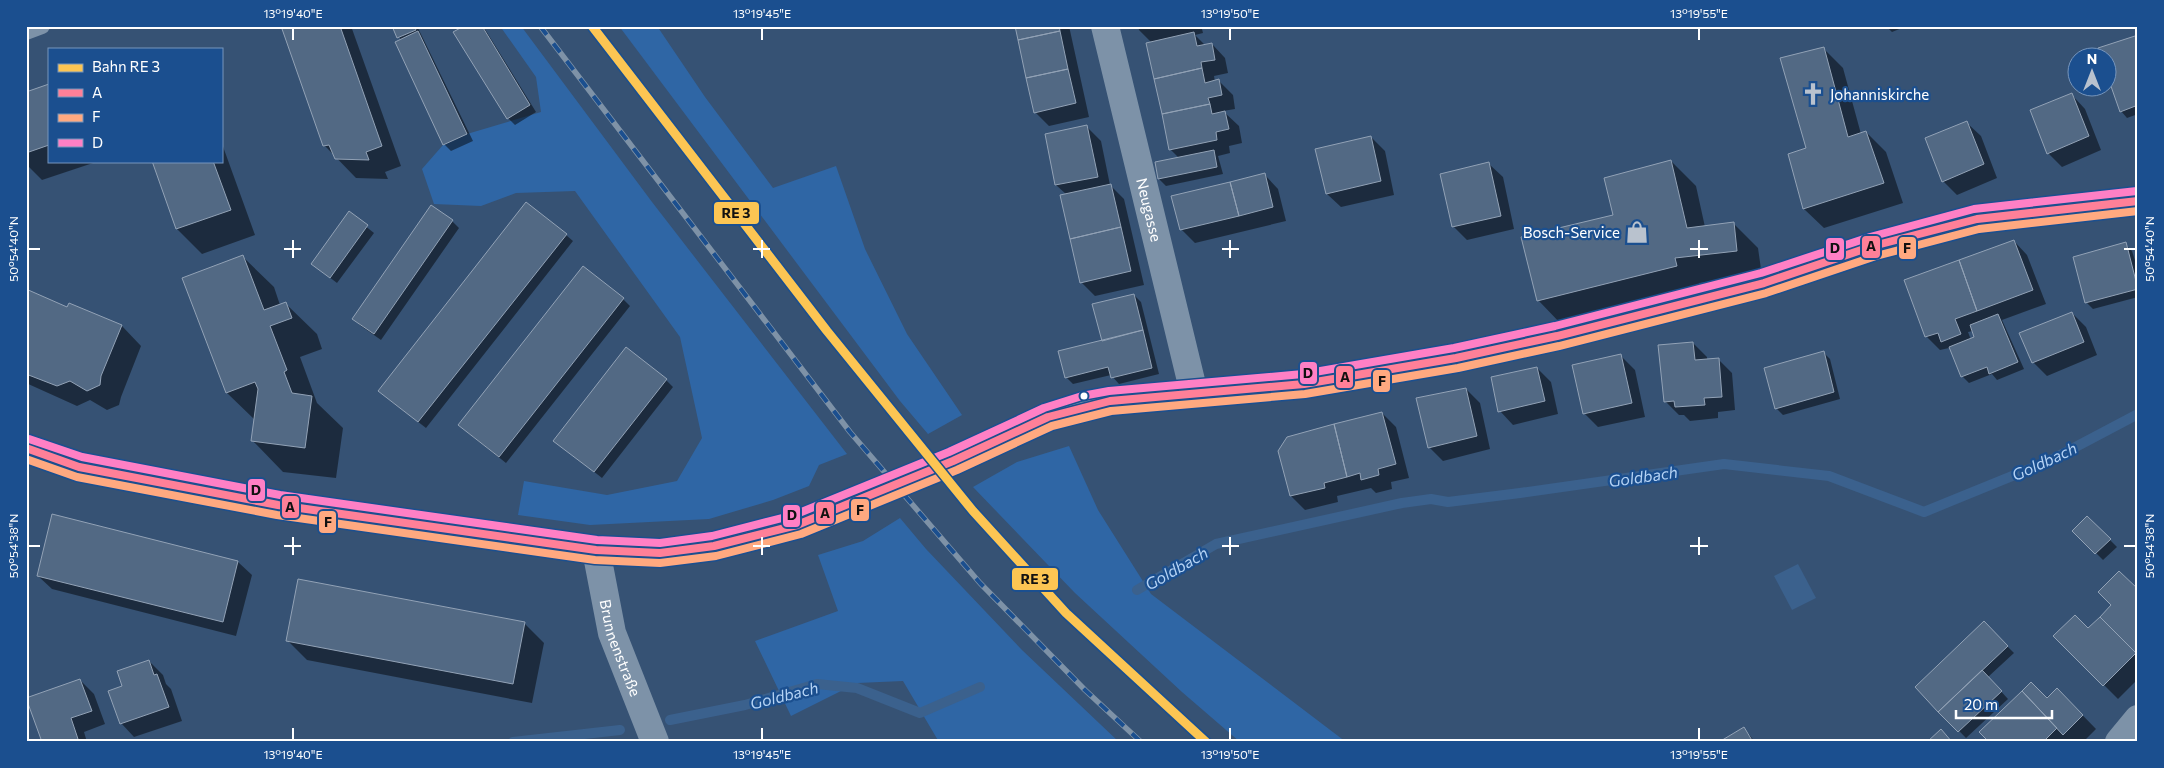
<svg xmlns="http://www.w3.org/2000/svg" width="2164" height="768" font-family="Commissioner,sans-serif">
<rect width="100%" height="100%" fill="#365274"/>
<!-- green -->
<path fill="#2f66a5" d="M500,26H521L652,202L847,454L819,465L809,486L773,500L709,519L590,525L518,515L524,481L607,495L677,481L702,438L680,337L575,191L516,193L481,206L434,204L422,169L443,145L467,134L541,112L536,77Z
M619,26H657L705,97L773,188L836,166L865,249L907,334L962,415L928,434L900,401Z
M1069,446L1098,510L1151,594L1346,742H1240L1182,692L1075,593L973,487L1017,462Z
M900,518L926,549L1022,650L1119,742H939L903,681L857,683L791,716L755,641L838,611L818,555L863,541Z"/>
<!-- water -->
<path fill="#3b618d" d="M1798,564L1816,598L1792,610L1774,576Z"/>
<!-- shadow -->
<path fill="#0007" fill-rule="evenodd" d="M282,26H351L401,166L385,172L388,179L356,178L325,146Z
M393,26H417L473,141L451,151L444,144L396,42L401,40Z
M466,26H483L536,112L515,125L508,118L455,33Z
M1016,26H1069L1089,117L1049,126L1035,112Z
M1138,26H1215L1202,29L1203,33L1195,35L1205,45L1212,44L1225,58L1228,73L1214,76L1215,82L1219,81L1233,95L1235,109L1223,111L1239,126L1242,143L1229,146L1230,153L1218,156L1223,174L1166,186L1159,179L1179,158L1170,149L1152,43L1139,30Z
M1886,26H1907L1892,32Z
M2138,36V114L2127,118L2121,111Z
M1823,48L1843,68L1861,134L1866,132L1886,152L1903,203L1824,228L1804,209L1807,149Z
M49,86V161H99L42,180L26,164V94Z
M2072,95L2085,109L2101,150L2062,167L2048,153Z
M1967,123L1981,136L1997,178L1957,195L1943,181Z
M1087,127L1101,141L1110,185L1124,199L1144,285L1095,296L1081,282L1067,195L1056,185Z
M1371,137L1385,151L1394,195L1341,207L1327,194Z
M221,141L255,235L202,254L177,229L154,161H221Z
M1671,161L1696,186L1705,227L1733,223L1758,248L1762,276L1699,283L1701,290L1562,325L1538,300L1614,215Z
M1489,164L1503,177L1514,229L1467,240L1453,226Z
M1265,175L1278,189L1286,221L1195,243L1181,229Z
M349,213L374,233L337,283L312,264Z
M452,221L459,228L381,340L361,326L354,319Z
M566,235L573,241L426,428L386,397Z
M2014,241L2027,255L2046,304L2002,320L2024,369L1997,380L1992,374L1969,383L1962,376L1952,351L1949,348L1940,350L1927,337L1906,281ZM1973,331L1976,337L1971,340L1968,332Z
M2125,244L2132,251L2138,270V297L2093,309L2087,303Z
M242,256L274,287L280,305L285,303L317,334L322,349L300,357L317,403L343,428L336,478L283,472L252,440L255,420L227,393L184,278Z
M26,292L68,309L70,305L122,326L141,346L121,397L119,405L107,410L90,400L77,406L26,383Z
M1134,295L1141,302L1159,374L1119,384L1111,375L1073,384L1066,377L1103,341Z
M623,299L630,306L506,463L467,432Z
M2072,313L2086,327L2097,355L2047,376L2033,362Z
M1693,343L1707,357V360L1718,359L1732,373L1735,410L1718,412V418L1690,421L1684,415H1679L1665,401Z
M1823,352L1830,359L1840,399L1783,415L1776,408Z
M1621,356L1635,370L1645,417L1598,427L1584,413Z
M1537,368L1551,382L1558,414L1513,425L1500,411Z
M666,380L673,387L602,478L555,441Z
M1466,389L1480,403L1490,449L1443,461L1429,447Z
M1382,413L1396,427L1409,478L1391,482L1392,489L1376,493L1371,488L1337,496L1338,502L1305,510L1291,496L1279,451Z
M2088,518L2117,547L2103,560L2074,531Z
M238,562L252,575L236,636L52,589L38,576Z
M2138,591V679L2118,699L2055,636L2088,630Z
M524,623L544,643L532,703L307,660L287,640Z
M1984,623L2014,653L1988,677L2008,699L1966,738L1916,687Z
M149,661L163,675L166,684L171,689L182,721L134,737L121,723L123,687Z
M80,680L94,694L105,724L84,732L87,742H44Z
M2057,689L2096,729L2083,742H1990Z
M1744,728L1755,742H1722Z"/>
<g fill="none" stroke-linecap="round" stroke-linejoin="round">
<!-- stream -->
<path stroke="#3b618d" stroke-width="10" d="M1137,590L1216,544L1402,503L1431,499L1448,502L1520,493L1724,464L1829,476L1924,512L2049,461L2138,414
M670,720L745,705L817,684L857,688L920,713L980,687
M513,742L620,730"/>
</g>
<!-- building -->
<path fill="#526984" stroke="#92a2b6" d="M281,26H340L382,146L366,152L369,160L335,159L329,145L323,146Z
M392,26H414L416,30L397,38Z
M464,26H482L530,105L507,119L453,32Z
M1015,26H1059L1060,31L1018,40Z
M418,31L467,134L443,145L395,42Z
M1060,31L1068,69L1026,78L1018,40Z
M1194,32L1197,46L1212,43L1215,60L1201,62L1202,68L1154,79L1146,43Z
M2138,35V105L2120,112L2106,72V58H2101L2098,48Z
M1824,47L1848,137L1866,131L1884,183L1803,209L1788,154L1806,148L1780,58Z
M1202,68L1205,83L1219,79L1222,95L1208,98L1210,104L1162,114L1154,79Z
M1068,69L1076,103L1034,113L1026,78Z
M49,84V145L26,153V92Z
M2072,93L2089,136L2047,154L2030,110Z
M1210,104L1212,114L1225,111L1229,129L1216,132L1217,140L1169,150L1162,114Z
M1967,121L1984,164L1942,182L1925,138Z
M1087,125L1098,177L1055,185L1045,134Z
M1371,136L1381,181L1326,194L1315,149Z
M1214,150L1217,167L1158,179L1155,162Z
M1671,160L1687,228L1734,222L1737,251L1675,258L1677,266L1537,301L1521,237L1613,215L1604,178Z
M152,161H213L231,210L176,229Z
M1489,162L1501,216L1452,227L1440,174Z
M1265,173L1273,207L1239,216L1230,182Z
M1230,182L1239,216L1180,230L1171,196Z
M1111,184L1121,227L1070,239L1060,195Z
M526,202L567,234L418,422L378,391Z
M431,205L453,220L374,334L352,319Z
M349,211L368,225L330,278L311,264Z
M1121,227L1131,271L1080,283L1070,239Z
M2014,240L2033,290L1977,311L1959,260Z
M2126,242L2138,289L2085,303L2073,257Z
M243,255L264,310L286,302L292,318L270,326L287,370L284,372L292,393L312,396L305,448L251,441L258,389L255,382L226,393L182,278Z
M1959,260L1977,311L1955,319L1961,334L1941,342L1938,333L1925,337L1904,280Z
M583,266L624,298L499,457L458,425Z
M26,289L67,307L69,303L122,325L101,376L100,385L87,391L70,381L57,386L26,374Z
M1134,294L1143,330L1102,341L1092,304Z
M2072,312L2084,342L2032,363L2019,333Z
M1998,314L2018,362L1989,374L1987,367L1961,377L1949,347L1974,337L1970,325Z
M1143,330L1152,368L1111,378L1108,367L1065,378L1058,351Z
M1693,342L1695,360L1719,358L1722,397L1704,398L1705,405L1675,407L1674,401L1664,402L1658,345Z
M626,347L667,379L594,472L553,441Z
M1824,351L1834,392L1775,409L1764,368Z
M1621,354L1632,403L1583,414L1572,365Z
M1537,367L1545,401L1498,412L1491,377Z
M1466,388L1477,436L1428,448L1416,398Z
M1382,412L1396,464L1378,469L1379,475L1361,480L1360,473L1347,477L1334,424Z
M1334,424L1347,477L1324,483L1325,488L1290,496L1278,451L1287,437Z
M52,514L238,561L223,622L37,576Z
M2087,516L2111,539L2095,554L2072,531Z
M2119,571L2138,589V651L2136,653L2100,617L2111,605L2098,592Z
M298,579L525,622L513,684L286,641Z
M2075,615L2088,628L2100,617L2136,653L2103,686L2053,636Z
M1984,621L2008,646L1938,712L1915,687Z
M149,660L154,675L157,674L169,707L120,724L108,691L122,686L117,671Z
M1982,670L2002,691L1958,732L1938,712Z
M80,679L92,711L71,718L78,739L70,742H42L26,698Z
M2031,682L2047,698L2057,688L2083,715L2063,735L2022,691Z
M2022,691L2057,728L2043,742H1989L1979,732Z
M1744,727L1753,742H1719Z
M1941,729L1952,742H1927Z"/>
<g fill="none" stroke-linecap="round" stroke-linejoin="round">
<!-- minor-tunnel -->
<path stroke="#546c89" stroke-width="28" stroke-dasharray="28 14" stroke-linecap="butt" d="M862,498L953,461"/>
<!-- service -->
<path stroke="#7d92a8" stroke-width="16" d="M26,32L42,26"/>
<!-- minor -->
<g stroke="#7d92a8" stroke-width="28">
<path id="s1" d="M1105,26L1194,393"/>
<path d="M26,448L79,467L278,505L596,550L660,553L714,546L797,525L862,498"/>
<path d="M953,461L1048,417L1085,406L1110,401L1304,384L1456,358L1557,336L1764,283L1873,246L1977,219L2138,201"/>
<path id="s2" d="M596,550L612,633L655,742"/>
<path d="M2119,742L2138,719"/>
</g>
<defs>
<path id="rail" d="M540,26L850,432L980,583L1085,690L1141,742"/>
</defs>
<!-- rail casing -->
<use href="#rail" stroke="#7e92a7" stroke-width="5.5"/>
<!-- rail -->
<use href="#rail" stroke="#1b4f8f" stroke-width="4" stroke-dasharray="11" stroke-linecap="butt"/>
<defs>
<path id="bus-1" d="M26,448L79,467L278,505L596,550L660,553L714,546L797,525L953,461L1048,417L1110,401L1304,384L1456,358L1557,336L1764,283L1873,246L1977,219L2138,201"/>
<path id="bus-2" d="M26,459L77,477L277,515L595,560L660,563L716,556L801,534L957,470L1052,426L1111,411L1305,394L1458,368L1559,346L1766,293L1876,256L1979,229L2138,211"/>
<path id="bus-3" d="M29,439L82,457L280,495L597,540L660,543L712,536L794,515L949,452L1044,408L1082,396L1109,391L1303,374L1454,348L1555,326L1761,273L1870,237L1974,209L2137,191"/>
</defs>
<!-- bus-1 casing -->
<use href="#bus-1" stroke="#1b4f8f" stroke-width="11"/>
<!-- bus-2 casing -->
<use href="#bus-2" stroke="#1b4f8f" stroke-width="11"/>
<!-- bus-3 casing -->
<use href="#bus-3" stroke="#1b4f8f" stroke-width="11"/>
<!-- bus-1 -->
<use href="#bus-1" stroke="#ff8098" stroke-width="8"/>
<!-- bus-2 -->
<use href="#bus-2" stroke="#ffa980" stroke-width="8"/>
<!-- bus-3 -->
<use href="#bus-3" stroke="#ff80c5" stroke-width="8"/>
<defs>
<path id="rail-1" d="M592,26L827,331L973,511L1066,613L1206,742"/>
</defs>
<!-- rail-1 casing -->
<use href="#rail-1" stroke="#1b4f8f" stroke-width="12"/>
<!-- rail-1 -->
<use href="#rail-1" stroke="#fcc553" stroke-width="9"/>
</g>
<!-- ticks -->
<path fill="none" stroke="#fff" stroke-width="2" d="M293,28V40M762,28V40M1230,28V40M1699,28V40M293,240V258M762,240V258M1230,240V258M1699,240V258M28,249H40M284,249H301M753,249H770M1222,249H1239M1690,249H1708M2124,249H2136M293,537V555M762,537V555M1230,537V555M1699,537V555M28,546H40M284,546H301M753,546H770M1222,546H1239M1690,546H1708M2124,546H2136M293,728V740M762,728V740M1230,728V740M1699,728V740"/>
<!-- icons -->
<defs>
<symbol id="church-bare" viewBox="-9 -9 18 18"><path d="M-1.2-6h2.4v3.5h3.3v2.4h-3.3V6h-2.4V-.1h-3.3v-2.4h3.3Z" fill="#b9c2ce" stroke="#1b4f8f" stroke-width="2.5" paint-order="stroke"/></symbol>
<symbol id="shop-bare" viewBox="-9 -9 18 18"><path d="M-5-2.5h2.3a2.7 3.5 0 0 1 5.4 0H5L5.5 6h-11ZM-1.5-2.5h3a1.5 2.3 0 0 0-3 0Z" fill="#b9c2ce" stroke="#1b4f8f" stroke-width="2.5" paint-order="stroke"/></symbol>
</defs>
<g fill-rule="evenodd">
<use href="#church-bare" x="1797" y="78" width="32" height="32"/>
<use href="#shop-bare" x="1621" y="216" width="32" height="32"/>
</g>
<!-- markers -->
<circle fill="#fff" stroke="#1b4f8f" stroke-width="2" cx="1084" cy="396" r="4.5"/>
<g text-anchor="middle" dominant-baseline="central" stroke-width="4.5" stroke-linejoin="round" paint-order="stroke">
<!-- poi labels -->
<g font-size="15" fill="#fff" stroke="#1b4f8f" text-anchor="start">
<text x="1830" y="94">Johanniskirche</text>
<text x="1620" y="232" text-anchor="end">Bosch-Service</text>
</g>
<!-- street labels -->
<g font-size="15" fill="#fff" stroke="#1b4f8f">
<text stroke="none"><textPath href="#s1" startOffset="189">Neugasse</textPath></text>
<text stroke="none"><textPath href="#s2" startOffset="101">Brunnenstraße</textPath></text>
</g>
<!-- water labels -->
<g font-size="16" font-style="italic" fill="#b5d3f5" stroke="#1b4f8f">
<text transform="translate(2044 461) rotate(-25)">Goldbach</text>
<text transform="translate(1643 476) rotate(-8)">Goldbach</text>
<text transform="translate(1176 568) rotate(-30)">Goldbach</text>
<text transform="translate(784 695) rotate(-14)">Goldbach</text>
</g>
</g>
<g stroke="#1b4f8f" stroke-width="2">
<rect x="713" y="201" width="47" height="24" rx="5" fill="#fcc553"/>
<rect x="1861" y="235" width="20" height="24" rx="5" fill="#ff8098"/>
<rect x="1898" y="236" width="19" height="24" rx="5" fill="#ffa980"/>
<rect x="1825" y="237" width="20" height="24" rx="5" fill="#ff80c5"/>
<rect x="1299" y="361" width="19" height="24" rx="5" fill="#ff80c5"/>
<rect x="1335" y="365" width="19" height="24" rx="5" fill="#ff8098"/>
<rect x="1372" y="369" width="19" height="24" rx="5" fill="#ffa980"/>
<rect x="247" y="478" width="19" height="24" rx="5" fill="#ff80c5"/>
<rect x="281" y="495" width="19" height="24" rx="5" fill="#ff8098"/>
<rect x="850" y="498" width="20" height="24" rx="5" fill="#ffa980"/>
<rect x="815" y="501" width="20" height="24" rx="5" fill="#ff8098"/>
<rect x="782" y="504" width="19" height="24" rx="5" fill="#ff80c5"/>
<rect x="318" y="510" width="19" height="24" rx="5" fill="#ffa980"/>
<rect x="1011" y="567" width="48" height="24" rx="5" fill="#fcc553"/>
</g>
<g font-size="14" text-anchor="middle" font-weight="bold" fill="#111">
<text x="736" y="218">RE 3</text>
<text x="1871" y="251">A</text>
<text x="1907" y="253">F</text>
<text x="1835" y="253">D</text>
<text x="1308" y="378">D</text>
<text x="1345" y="382">A</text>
<text x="1382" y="386">F</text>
<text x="256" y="495">D</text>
<text x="290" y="512">A</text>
<text x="860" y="515">F</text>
<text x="825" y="518">A</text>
<text x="792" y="520">D</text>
<text x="328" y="527">F</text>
<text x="1035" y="584">RE 3</text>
</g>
<!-- border -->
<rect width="2164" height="768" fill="none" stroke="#1b4f8f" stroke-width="55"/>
<!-- legend -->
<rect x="48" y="48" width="175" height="115" fill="#1b4f8f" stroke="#7695bc"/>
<rect x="58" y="64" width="25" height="8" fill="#fcc553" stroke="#7695bc"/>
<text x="92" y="72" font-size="15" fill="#ffffff">Bahn RE 3</text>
<rect x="58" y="89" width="25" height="8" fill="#ff8098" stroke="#7695bc"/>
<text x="92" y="98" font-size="15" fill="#ffffff">A</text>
<rect x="58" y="114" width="25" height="8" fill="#ffa980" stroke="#7695bc"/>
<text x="92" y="122" font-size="15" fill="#ffffff">F</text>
<rect x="58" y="139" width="25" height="8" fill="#ff80c5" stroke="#7695bc"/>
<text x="92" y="148" font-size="15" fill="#ffffff">D</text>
<!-- north arrow -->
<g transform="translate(2092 72)"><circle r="24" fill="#1b4f8f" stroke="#7695bc"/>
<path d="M0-4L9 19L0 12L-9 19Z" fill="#b9c2ce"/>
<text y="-8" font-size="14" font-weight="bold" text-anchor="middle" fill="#ffffff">N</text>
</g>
<!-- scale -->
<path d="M1956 710v8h96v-8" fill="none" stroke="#ffffff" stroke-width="2.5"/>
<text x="1964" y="710" font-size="15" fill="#ffffff" stroke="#1b4f8f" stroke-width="4" paint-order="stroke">20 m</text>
<rect x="28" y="28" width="2108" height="712" fill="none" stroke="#fff" stroke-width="2"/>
<g font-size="12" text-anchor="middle" fill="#fff">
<text x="293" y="18">13°19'40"E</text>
<text x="762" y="18">13°19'45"E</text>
<text x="1230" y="18">13°19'50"E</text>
<text x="1699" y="18">13°19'55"E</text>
<text transform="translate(14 249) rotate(-90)" y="4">50°54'40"N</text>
<text transform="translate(2150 249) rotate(-90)" y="4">50°54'40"N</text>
<text transform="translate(14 546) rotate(-90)" y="4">50°54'38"N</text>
<text transform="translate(2150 546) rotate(-90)" y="4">50°54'38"N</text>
<text x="293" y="759">13°19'40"E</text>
<text x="762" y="759">13°19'45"E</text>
<text x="1230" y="759">13°19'50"E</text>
<text x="1699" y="759">13°19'55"E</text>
</g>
</svg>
